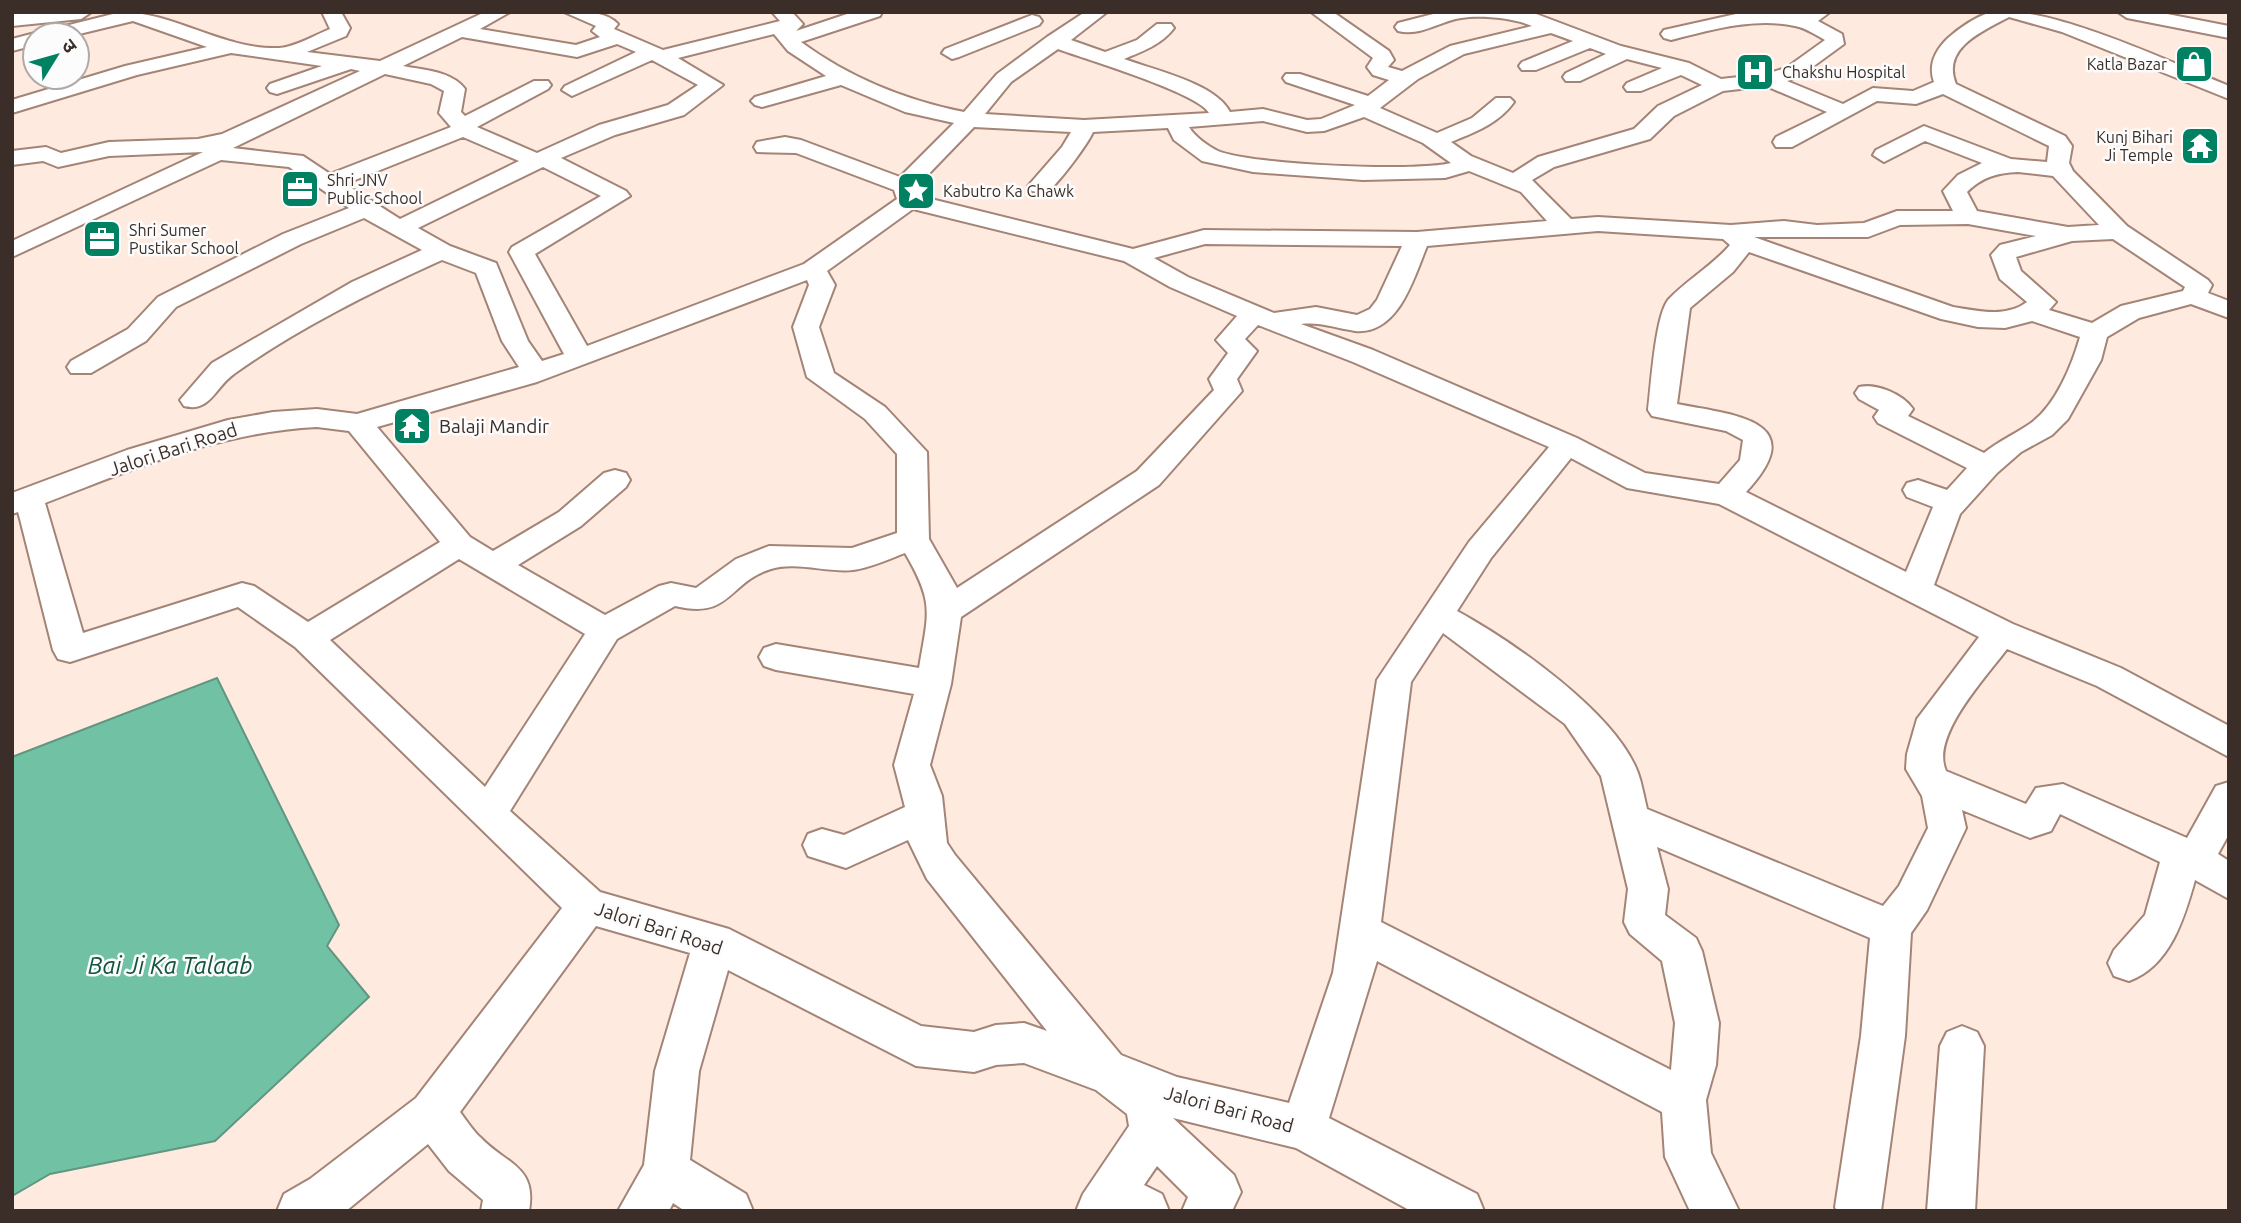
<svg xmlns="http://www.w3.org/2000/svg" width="2241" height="1223" font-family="Ubuntu,'Noto Sans Devanagari',sans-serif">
<rect width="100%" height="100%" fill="#ffeae0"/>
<!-- water -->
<path fill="#71c2a5" stroke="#619680" stroke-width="2" d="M217,678L339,925L327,946L369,997L215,1141L50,1174L12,1196V757Z"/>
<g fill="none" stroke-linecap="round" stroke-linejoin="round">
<defs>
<path id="minor" d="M32,12H90V13L81,19L12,26V14Z
M121,12C174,12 223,50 279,48C295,47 315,35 330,29L322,12H341L350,28L346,36L307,52L380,61L485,12H510L480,29L576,45L600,37L592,31L596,26L564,12C581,12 605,10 618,24L614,29L663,50L780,21L772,12H792L803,24L796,31L853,12H882L880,16L801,42C850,78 905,100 964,112L997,74L1047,37L1085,12H1107L1071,40L1105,52L1137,40L1157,24H1171L1174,28C1161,45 1143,51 1124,59C1154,70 1215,83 1230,112L1263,109L1307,120L1321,119L1355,105L1286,82L1283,78L1286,74H1300L1368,96L1389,80L1373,75L1367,67L1373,58L1311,12H1333L1389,51L1394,60L1388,67L1402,71L1450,46L1532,26C1513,18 1482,15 1461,18C1440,21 1420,37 1398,31L1395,27L1398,23L1441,12H1531L1621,46L1689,63L1721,79L1766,74L1786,68L1825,40C1816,35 1806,28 1795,26C1755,17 1710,30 1671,40L1664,38L1661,34L1664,30L1736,14L1830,12L1818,21L1842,34L1844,44L1800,76L1787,81L1843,104L1873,88L1913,91L1934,82C1928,65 1935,51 1947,39C1958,29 1974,18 1988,13C2040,0 2177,65 2229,86V99L2062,32L2009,17C1983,31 1941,48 1956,84L2065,136L2072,146L2069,163L2073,171L2127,226L2208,280L2212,285L2208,293L2229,301V318L2191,304L2139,318L2107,337L2101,360L2068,419L2052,435L2021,452L1997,473L1960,514L1934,585L2013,624L2121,668L2229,726V757L2097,686L2007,649C1987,676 1930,736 1946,771L2026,804L2036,788L2063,784L2187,838L2216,786L2229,782V834L2218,854L2229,861V899L2195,880C2184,919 2170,966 2129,981L2114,976L2108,963L2114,950L2145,915L2160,862L2060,814L2051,831L2030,838L1962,810L1966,828L1927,910L1911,933L1905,1036L1881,1211H1837L1835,1207L1861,1036L1870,938L1657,847L1668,889L1665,915L1696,938L1702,951L1719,1023L1716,1065L1706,1100L1711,1153L1739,1211H1690L1665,1157L1662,1112L1377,961L1329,1118L1477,1194L1484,1211H1411L1296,1148L1173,1118L1234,1175L1241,1192L1232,1211H1182L1188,1197L1157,1166L1144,1185L1162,1194L1169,1211H1076L1083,1194L1129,1126L1127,1114L1096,1090L1024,1063L996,1065L974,1072L916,1066L728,970L699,1071L690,1160L746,1194L753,1211H685L673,1203L669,1211H618L644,1165L655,1071L690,953L596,926L460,1112C467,1121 473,1131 481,1138C507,1165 537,1166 529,1211H481L483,1200L449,1171L428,1144L346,1211H277L284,1194L310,1179L416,1098L562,908L295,647L238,607L70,662L58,659L53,650L20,519L18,512L12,514V493L127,450L228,420L273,412L317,409L357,414L519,367L502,341L476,273L442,260C373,291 295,330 234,374C215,387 210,413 184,406L180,400L212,363L352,282L422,250L364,218L301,244L176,307L146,341L91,373H71L67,367L71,361L128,329L158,297L283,234L349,208L289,167L221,160L12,257V241L203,152L109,156L58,167L43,161L12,165V151L46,147L61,153L109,142L198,139L222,134L360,71L351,69L277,94L270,92L267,88L270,84L322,66L231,53L137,75L12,113V100L125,66L207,47L133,21L75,35H42L45,31ZM1551,33L1573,41L1522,62L1519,66L1522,70H1536L1590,48L1606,54L1566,73L1563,77L1566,81H1580L1627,59L1662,68L1627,83L1624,87L1627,91H1641L1681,75L1702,85L1658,106L1634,129L1538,157L1513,173L1471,156L1451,142C1475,132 1498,124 1514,102L1510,98H1496L1472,118L1437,133L1380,108L1418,79L1464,54ZM774,34L788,51L826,76L755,97L751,101L755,105L762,107L841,85L905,112L954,123L900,177L801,140L785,137L757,142L754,147L757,152L796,153L894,190L897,199L804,264L587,346L535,254L630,196L626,191L561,158L615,135L684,115L723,85L678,58ZM462,37L577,57L617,44L636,52L565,86L562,90L572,96L652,60L698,85L668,105L599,125L537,153L477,127L548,89L551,85L548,81H534L465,116L461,112L465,89C452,71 423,70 403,66ZM1058,49C1085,59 1199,93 1209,113L1084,120L985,114L1011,82ZM385,74L431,84L444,91L439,113L451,127L330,174L303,156L233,148ZM1766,86L1827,112L1776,137L1773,142L1776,147H1792L1877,101L1916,104L1943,94L2049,146L2047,162L2011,159L1924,126L1876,150L1873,155L1884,162L1925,141L1982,163L1958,175L1943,191L1953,211H1897L1864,223L1817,225L1784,221L1731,225L1598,217L1571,219L1532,180L1554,167L1650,139L1674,116L1723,91ZM1364,117L1423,143L1451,163C1415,172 1252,165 1218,151C1209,147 1194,136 1189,127L1263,121L1307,132L1324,131ZM974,127L1071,132L1062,147L1028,186L1032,191C1037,192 1044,194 1048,191C1058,184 1088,144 1093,132L1168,128L1174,140L1202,161L1253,172L1363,180L1445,178L1469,171L1521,192L1547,221L1417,232L1204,230L1133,249L919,196L916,187ZM463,137L519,161L400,219L345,184ZM543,167L601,196L512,247L509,252L564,354L542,361L528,341L496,263L450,246L418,228ZM2018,172L2053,176L2099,225L2068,227L1977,211L1967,192C1982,177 1997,173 2018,172ZM913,209L1124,261L1170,287L1237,316L1216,340L1228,353L1209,379L1214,390L1137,471L957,588L929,539L927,452L885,407L834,373L819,327L835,285L827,271ZM1968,224L2036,236L2000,245L1991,255L2000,279L2027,302C2006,318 1978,311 1953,307L1754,237H1868L1900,225ZM1598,231L1723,239L1730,245C1712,266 1688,279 1669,299C1655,314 1651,387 1648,410L1652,416L1726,431L1743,440L1740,460L1719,484L1645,473L1577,438L1373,350L1301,324C1321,322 1335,328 1355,331C1399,335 1414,277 1427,246ZM2113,239L2185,287L2183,291L2121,306L2092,323L2049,310L2056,302L2021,271L2016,257L2072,241ZM1205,244L1402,246L1377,300L1370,309L1357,315L1316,307L1274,313L1188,277L1154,258ZM1749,252L1941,319L1978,327L2005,328L2032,321L2080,337C2072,365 2056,405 2031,423C2015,434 1999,441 1984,453L1908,416L1913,409C1903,394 1876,383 1859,387L1855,393L1859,399L1879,410L1874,417L1878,423L1967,468L1947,490L1918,480L1907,483L1903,490L1907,497L1933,507L1906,572L1746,492C1813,420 1734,415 1677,404L1690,308L1733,272ZM807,280L809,285L793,327L807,377L865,419L897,454V533L852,548L769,546L736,559L696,588L671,583L659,586L605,615L518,565L581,526L626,487L630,480L626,473L615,470L604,473L559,512L493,551L470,537L377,427L537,382ZM1258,325L1353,362L1549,447L1469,542L1377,680L1333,973L1289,1103L1177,1077L1121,1055L955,855L947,843L942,796L930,765L951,684L961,617L1159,485L1242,391L1237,379L1257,351L1245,339ZM317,427L349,431L440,542L308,622L254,586L242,583L83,633L45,503C135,468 220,432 317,427ZM1571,458L1627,488L1719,504L1979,637L1917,719L1907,754L1906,769L1922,796L1928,828L1899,886L1883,906L1647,809C1644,797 1642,784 1638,773C1616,713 1512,641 1457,611L1491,558ZM905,553C935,604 928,613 919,668L776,644L764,648L759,657L764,666L776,670L914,694L894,765L905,807L844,835L822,829L808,834L803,845L808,856L846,868L908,840L927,879L1047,1031L1024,1023L996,1025L974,1032L921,1026L729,929L600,892L510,811L617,639L675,606C731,620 728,582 771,569C796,561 828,573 853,570C870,568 889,559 905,553ZM459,559L585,634L485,787L330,640ZM1443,633L1565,724L1601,776L1628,889L1624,922L1630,934L1662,961L1675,1023L1671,1070L1381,922L1411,682Z
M2118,12H2157L2229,26V38L2127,18Z
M1032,15L1039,17L1042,21L1039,25L959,57L952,59L942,53L945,49Z
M35,33L42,35H35V45L12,51V39Z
M1962,1026L1977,1032L1984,1046L1975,1211H1927L1940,1046L1947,1032Z"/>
</defs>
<!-- minor casing -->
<use href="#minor" stroke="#a38476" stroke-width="4"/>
<!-- minor -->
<use href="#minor" fill="#fff" fill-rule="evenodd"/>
</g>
<!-- icons -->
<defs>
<symbol id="shop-square" viewBox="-11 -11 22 22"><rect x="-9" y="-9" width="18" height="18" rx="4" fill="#008162" stroke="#fcfcfc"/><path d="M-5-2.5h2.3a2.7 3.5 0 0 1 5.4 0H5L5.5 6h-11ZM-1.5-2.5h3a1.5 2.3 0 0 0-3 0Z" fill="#fff"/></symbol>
<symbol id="hospital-square" viewBox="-11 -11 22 22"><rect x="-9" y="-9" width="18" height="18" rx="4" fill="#008162" stroke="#fcfcfc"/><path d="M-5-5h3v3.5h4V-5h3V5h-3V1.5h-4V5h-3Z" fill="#fff"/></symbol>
<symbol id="temple-square" viewBox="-11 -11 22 22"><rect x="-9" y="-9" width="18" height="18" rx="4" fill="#008162" stroke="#fcfcfc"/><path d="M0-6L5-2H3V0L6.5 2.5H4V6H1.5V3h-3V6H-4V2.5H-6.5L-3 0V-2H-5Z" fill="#fff"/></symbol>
<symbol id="office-square" viewBox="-11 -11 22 22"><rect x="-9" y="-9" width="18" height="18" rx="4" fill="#008162" stroke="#fcfcfc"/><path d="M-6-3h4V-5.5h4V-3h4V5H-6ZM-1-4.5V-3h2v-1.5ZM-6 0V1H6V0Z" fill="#fff"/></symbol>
<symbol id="sight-square" viewBox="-11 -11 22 22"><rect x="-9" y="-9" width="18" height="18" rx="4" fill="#008162" stroke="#fcfcfc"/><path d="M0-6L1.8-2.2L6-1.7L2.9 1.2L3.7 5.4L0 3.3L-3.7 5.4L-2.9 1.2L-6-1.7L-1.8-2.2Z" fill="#fff"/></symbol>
</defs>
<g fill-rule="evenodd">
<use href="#shop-square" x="2172" y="42" width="44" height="44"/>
<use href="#hospital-square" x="1733" y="50" width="44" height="44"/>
<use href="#temple-square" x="2178" y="124" width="44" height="44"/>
<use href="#office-square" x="278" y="167" width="44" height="44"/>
<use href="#sight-square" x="894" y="169" width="44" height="44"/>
<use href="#office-square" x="80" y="217" width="44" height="44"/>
<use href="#temple-square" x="390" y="404" width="44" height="44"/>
</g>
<g text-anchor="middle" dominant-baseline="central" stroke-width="5" stroke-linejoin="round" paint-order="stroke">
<!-- far-poi labels -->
<g font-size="16" fill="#3b2e29" stroke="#fcfcfc" text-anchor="start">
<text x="2167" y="64" text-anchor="end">Katla Bazar</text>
<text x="1782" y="72">Chakshu Hospital</text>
<text x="2173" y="137" text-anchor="end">Kunj Bihari<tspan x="2173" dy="18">Ji Temple</tspan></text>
<text x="327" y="180">Shri JNV<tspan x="327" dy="18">Public School</tspan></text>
<text x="943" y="191">Kabutro Ka Chawk</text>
<text x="129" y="230">Shri Sumer<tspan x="129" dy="18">Pustikar School</tspan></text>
</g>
<!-- poi labels -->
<g font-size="19" fill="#3b2e29" stroke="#fcfcfc" text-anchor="start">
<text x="439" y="426">Balaji Mandir</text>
</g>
<!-- street labels -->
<g font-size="19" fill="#3b2e29" stroke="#fcfcfc">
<text transform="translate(173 449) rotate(-18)">Jalori Bari Road</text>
<text transform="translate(659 928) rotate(18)">Jalori Bari Road</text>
<text transform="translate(1229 1109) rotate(15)">Jalori Bari Road</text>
</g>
<!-- near-water labels -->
<g font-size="24" font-style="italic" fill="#115440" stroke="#fcfcfc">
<text x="170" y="965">Bai Ji Ka Talaab</text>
</g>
</g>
<!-- border -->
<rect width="2241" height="1223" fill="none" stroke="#3b2e29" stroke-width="28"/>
<!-- north arrow -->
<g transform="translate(56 56) rotate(53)"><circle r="33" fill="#fcfcfc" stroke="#afaaa8" stroke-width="2"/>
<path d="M0-5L12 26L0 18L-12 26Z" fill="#008162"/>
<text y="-10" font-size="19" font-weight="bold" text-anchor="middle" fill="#3b2e29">उ</text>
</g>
</svg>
